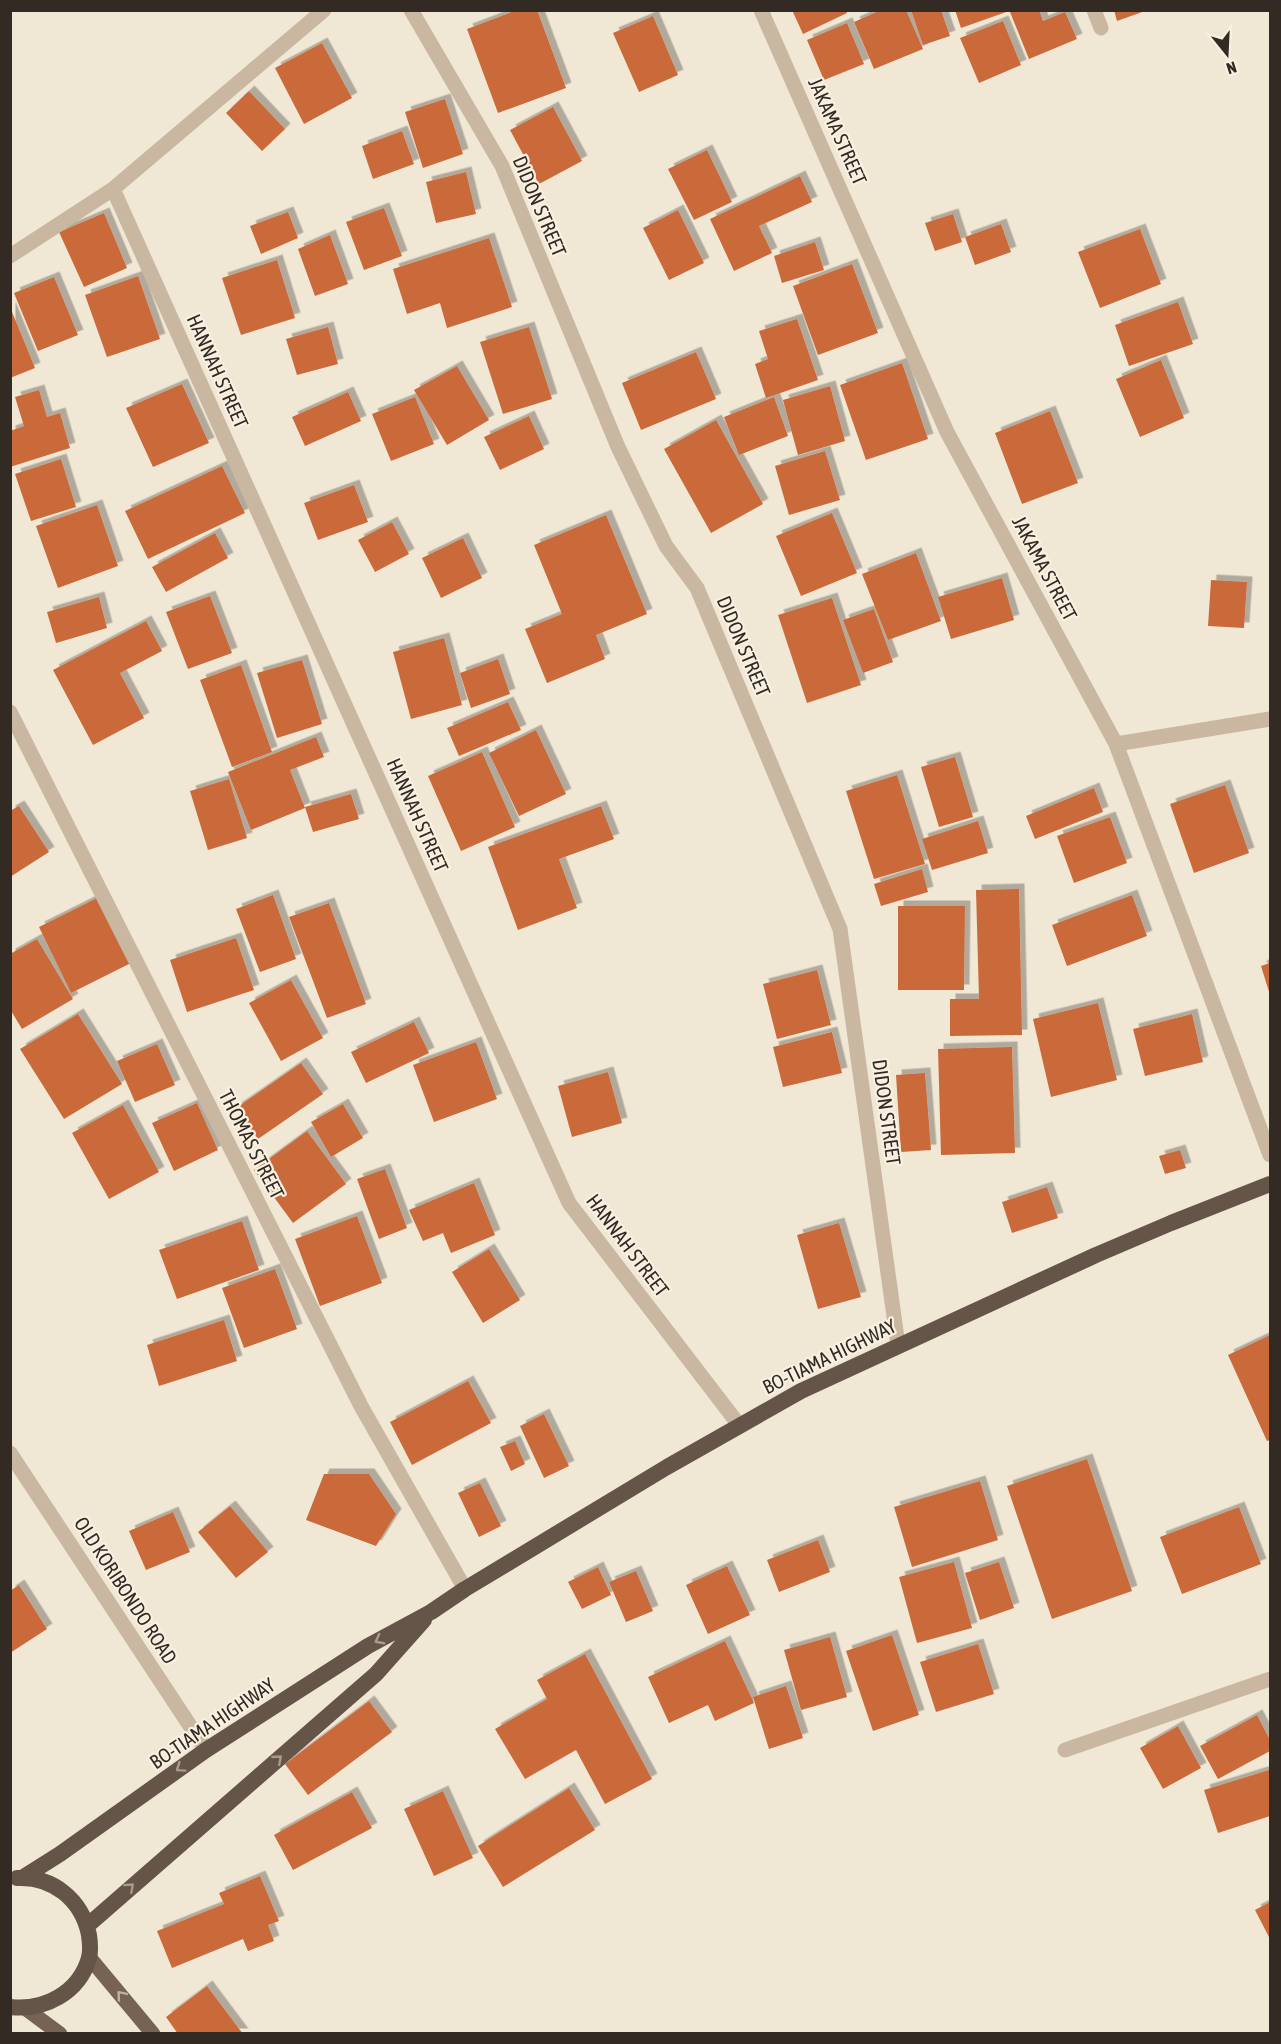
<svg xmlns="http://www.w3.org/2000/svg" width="1281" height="2044" font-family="'Asap Condensed',sans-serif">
<defs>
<filter id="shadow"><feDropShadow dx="5.5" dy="-5.5" stdDeviation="0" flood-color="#0004"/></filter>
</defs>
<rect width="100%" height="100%" fill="#f1e7d5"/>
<!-- building -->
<path fill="#ca6a3a" filter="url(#shadow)" d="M517,10H537L566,88L498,113L467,29Z
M792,10H846L847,13L803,34Z
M881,10H906L923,49L874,69L854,22Z
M911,10H941L950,36L923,45Z
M955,10H1009V11L961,28Z
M1013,10H1039L1043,21L1065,12L1077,39L1029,59L1010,12Z
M1114,10H1145V11L1117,21Z
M653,16L678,75L639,92L613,33Z
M1003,21L1021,65L979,83L960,38Z
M847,23L864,64L824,80L807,40Z
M322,43L352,98L304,124L275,68Z
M249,91L285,129L262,151L226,113Z
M445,99L463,154L423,168L405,112Z
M553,107L582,161L539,184L510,130Z
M402,131L414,164L373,179L362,146Z
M707,150L732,202L694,220L668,169Z
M466,172L476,214L436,223L426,182Z
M800,176L812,202L759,226L772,253L734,271L710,219Z
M384,208L402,256L364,270L346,222Z
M678,210L704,263L669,280L643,228Z
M288,212L298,238L261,254L250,226Z
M104,213L127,268L84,287L59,232Z
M953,214L962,242L935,251L925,223Z
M1001,224L1011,252L975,265L965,237Z
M1140,229L1161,284L1100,308L1078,252Z
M330,235L348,284L315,296L298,249Z
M489,238L512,307L447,328L440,303L407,314L393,269Z
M815,242L824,270L782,283L774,256Z
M277,260L295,318L241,335L222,278Z
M852,264L878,333L818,355L793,286Z
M138,276L160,339L107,357L85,295Z
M54,277L78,335L38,351L14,293Z
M1178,302L1193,344L1129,366L1115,325Z
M10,307L35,368L10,378Z
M797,319L818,380L766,398L755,364L768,359L759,331Z
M328,327L338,364L297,375L286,339Z
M529,327L552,399L503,414L480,342Z
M696,352L716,399L641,430L622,383Z
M1161,360L1184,418L1140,437L1116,379Z
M902,363L928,439L866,460L840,385Z
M457,366L489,420L447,445L414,390Z
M182,384L209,443L153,467L126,408Z
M830,386L845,441L798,455L783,400Z
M39,390L47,417L60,413L70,448L10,467V431L24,426L15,397Z
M348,392L361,421L305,446L292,417Z
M415,397L434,444L391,461L372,414Z
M774,397L788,436L739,455L724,417Z
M1050,411L1078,483L1022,504L995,433Z
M529,416L544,449L500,470L484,437Z
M716,420L763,504L711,533L664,449Z
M825,451L840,500L789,515L775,466Z
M61,459L76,507L31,521L15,474Z
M222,466L245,513L148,559L125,511Z
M354,485L368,522L318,540L304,503Z
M97,505L118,566L58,588L36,526Z
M832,513L857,573L801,596L776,536Z
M606,515L647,614L596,635L605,659L547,683L525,629L562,614L534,545Z
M392,522L409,554L375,572L358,540Z
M215,533L228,558L166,592L152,567Z
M463,538L482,578L441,598L422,558Z
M916,553L941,621L888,640L862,574Z
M1002,578L1014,620L951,639L938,597Z
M1211,580L1247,582L1244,628L1208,626Z
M210,596L232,653L188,669L166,612Z
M99,597L107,628L56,643L47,612Z
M832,598L861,685L807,703L778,615Z
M874,609L893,662L863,673L843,620Z
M146,621L162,651L120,673L144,718L93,745L53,670Z
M444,638L462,705L411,719L393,652Z
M498,659L510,694L471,708L460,673Z
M302,660L322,724L277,738L257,673Z
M241,665L272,752L232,767L200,680Z
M508,702L521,730L459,756L447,728Z
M536,730L566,794L519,816L489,753Z
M316,737L324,757L290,770L305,808L251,830L228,772Z
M482,752L515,827L461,851L428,776Z
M955,757L973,817L939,827L921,767Z
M897,775L925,864L874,879L846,791Z
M229,779L247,838L208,850L190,791Z
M1225,785L1249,853L1194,873L1170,804Z
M1094,788L1103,812L1035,839L1026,816Z
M351,794L359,819L313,832L305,807Z
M19,806L49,852L10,877V811Z
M601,806L614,839L559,859L577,908L518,930L488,847Z
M1110,817L1127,863L1074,883L1057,836Z
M978,821L988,853L932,870L922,839Z
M922,869L928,892L881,906L874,884Z
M1019,889L1022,1035L950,1036V999H979L976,890Z
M273,895L296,959L260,972L236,909Z
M1132,895L1147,936L1067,966L1052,925Z
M99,897L131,963L71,993L39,927Z
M329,903L366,1004L327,1018L289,917Z
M898,906H965L964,990H898Z
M236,938L254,990L187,1012L170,960Z
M37,939L73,999L22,1029L10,1009V954Z
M1270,963V995L1261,966Z
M817,970L831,1025L777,1039L763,984Z
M291,980L323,1038L281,1061L249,1003Z
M1098,1003L1117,1080L1051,1097L1033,1019Z
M78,1014L122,1084L64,1119L20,1049Z
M1192,1014L1203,1062L1145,1076L1133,1029Z
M414,1022L429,1053L366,1083L351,1052Z
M832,1032L842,1073L783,1087L773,1047Z
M476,1042L497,1099L434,1122L413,1065Z
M157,1044L175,1085L135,1102L117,1061Z
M1012,1047L1015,1153L941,1155L938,1049Z
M301,1063L323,1094L258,1139L236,1108Z
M608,1072L622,1123L572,1137L558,1086Z
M925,1073L931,1150L901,1152L896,1075Z
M197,1103L218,1150L174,1171L152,1123Z
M343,1104L363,1138L331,1157L311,1122Z
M123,1105L159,1172L109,1199L72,1133Z
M307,1131L346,1184L293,1223L254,1170Z
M1180,1150L1186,1168L1165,1174L1159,1156Z
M385,1169L407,1228L379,1239L357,1179Z
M474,1183L495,1235L451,1253L443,1233L423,1241L409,1210Z
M1047,1187L1058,1218L1012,1233L1002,1202Z
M357,1216L382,1283L320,1306L295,1239Z
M242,1221L259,1270L177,1299L159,1250Z
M839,1223L861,1297L818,1309L797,1235Z
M489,1249L520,1300L483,1323L452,1272Z
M275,1269L297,1329L244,1348L222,1288Z
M224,1320L237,1361L159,1386L147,1345Z
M1270,1335V1440L1267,1441L1228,1355Z
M468,1381L491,1423L412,1465L390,1422Z
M544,1414L569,1466L544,1478L520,1426Z
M515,1441L525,1464L511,1471L500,1447Z
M1087,1459L1132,1591L1052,1619L1007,1486Z
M324,1474H369L396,1514L376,1546L306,1520Z
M980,1481L998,1540L912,1567L894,1507Z
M480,1483L501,1526L479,1537L458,1493Z
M230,1506L268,1552L236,1578L198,1532Z
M1239,1507L1261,1564L1182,1594L1160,1537Z
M173,1512L190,1552L146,1570L129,1531Z
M818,1540L830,1572L779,1592L767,1560Z
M954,1562L972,1628L917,1643L899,1577Z
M999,1562L1014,1608L980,1620L965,1573Z
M727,1566L750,1615L708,1634L686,1585Z
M598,1567L611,1595L582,1609L568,1582Z
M636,1571L653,1611L626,1622L609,1582Z
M19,1585L47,1629L10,1653V1591Z
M892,1635L919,1715L873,1731L846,1651Z
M830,1637L847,1697L801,1710L784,1650Z
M725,1641L754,1703L715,1721L708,1705L669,1723L648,1677Z
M978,1644L994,1694L936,1712L920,1662Z
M585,1654L652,1779L605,1804L576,1750L525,1779L495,1729L547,1699L537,1680Z
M786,1686L803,1738L769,1749L753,1697Z
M369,1701L392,1732L308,1795L285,1764Z
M1257,1715L1270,1740V1751L1218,1779L1200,1746Z
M1178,1726L1201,1768L1163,1789L1140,1748Z
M1269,1770L1270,1776V1816L1218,1833L1204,1790Z
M569,1788L595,1830L503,1887L478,1846Z
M443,1791L473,1858L434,1876L404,1809Z
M352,1792L372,1828L293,1870L274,1835Z
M260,1876L279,1921L268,1925L274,1941L248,1951L243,1939L172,1968L157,1931L224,1904L219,1893Z
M1270,1902V1939L1255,1910Z
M207,1986L243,2034H178L166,2017Z"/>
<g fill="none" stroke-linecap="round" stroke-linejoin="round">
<!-- minor -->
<path stroke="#c9b7a1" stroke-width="15" d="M411,10L502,166L618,447L666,546L697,588L840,929L898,1345
M761,10L947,432L1116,744L1270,1155
M1094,10L1101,28
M113,189L569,1203L739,1425
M10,256L113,189L324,10
M10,712L361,1406L465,1589
M1116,744L1270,719
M10,1453L206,1750
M1065,1750L1270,1679"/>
<!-- primary -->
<path stroke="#766354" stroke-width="15" d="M89,1957L153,2034
M25,2008L60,2034"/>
<!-- trunk -->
<path stroke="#655448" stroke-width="16" d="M22,1878L60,1854L206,1750L368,1646L431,1612L465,1589L667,1467L801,1391L1096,1255L1171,1223L1270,1184
M87,1926L376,1674L424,1620
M10,2007C44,2011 79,1993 89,1958C91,1950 90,1942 89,1935C82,1900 53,1876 17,1878"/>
</g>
<!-- one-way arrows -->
<defs><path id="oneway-chevron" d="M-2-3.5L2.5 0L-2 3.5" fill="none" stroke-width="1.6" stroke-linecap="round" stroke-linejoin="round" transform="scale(1.5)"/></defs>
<g stroke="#a89a8d">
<use href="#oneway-chevron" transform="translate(379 1640) rotate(152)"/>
<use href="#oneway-chevron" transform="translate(278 1759) rotate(-41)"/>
<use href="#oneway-chevron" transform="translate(180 1768) rotate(145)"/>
<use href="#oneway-chevron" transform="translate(130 1887) rotate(-42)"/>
</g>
<use stroke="#beb1a2" href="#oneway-chevron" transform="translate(121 1995) rotate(-130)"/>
<g text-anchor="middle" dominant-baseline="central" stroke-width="4.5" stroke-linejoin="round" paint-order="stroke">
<!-- street labels -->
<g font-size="20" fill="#332a24" stroke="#f9f0e1">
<text transform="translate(838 131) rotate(66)">JAKAMA STREET</text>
<text transform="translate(540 206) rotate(67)">DIDON STREET</text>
<text transform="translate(218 371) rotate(66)">HANNAH STREET</text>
<text transform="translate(1045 568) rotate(62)">JAKAMA STREET</text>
<text transform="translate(744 646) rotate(67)">DIDON STREET</text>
<text transform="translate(418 815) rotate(66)">HANNAH STREET</text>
<text transform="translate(887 1112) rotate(82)">DIDON STREET</text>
<text transform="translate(252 1144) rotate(63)">THOMAS STREET</text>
<text transform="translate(628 1245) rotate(53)">HANNAH STREET</text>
<text transform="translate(829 1356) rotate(-26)">BO-TIAMA HIGHWAY</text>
<text transform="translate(126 1590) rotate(57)">OLD KORIBONDO ROAD</text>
<text transform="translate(212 1723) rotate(-34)">BO-TIAMA HIGHWAY</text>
</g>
</g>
<!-- border -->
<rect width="1281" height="2044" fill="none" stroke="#332a24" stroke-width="24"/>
<!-- north arrow -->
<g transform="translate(1227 54) rotate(162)" stroke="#f9f0e1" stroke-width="4.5" paint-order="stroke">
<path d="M0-4.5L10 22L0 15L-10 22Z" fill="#332a24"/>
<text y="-9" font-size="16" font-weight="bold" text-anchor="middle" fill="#332a24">N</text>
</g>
</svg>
